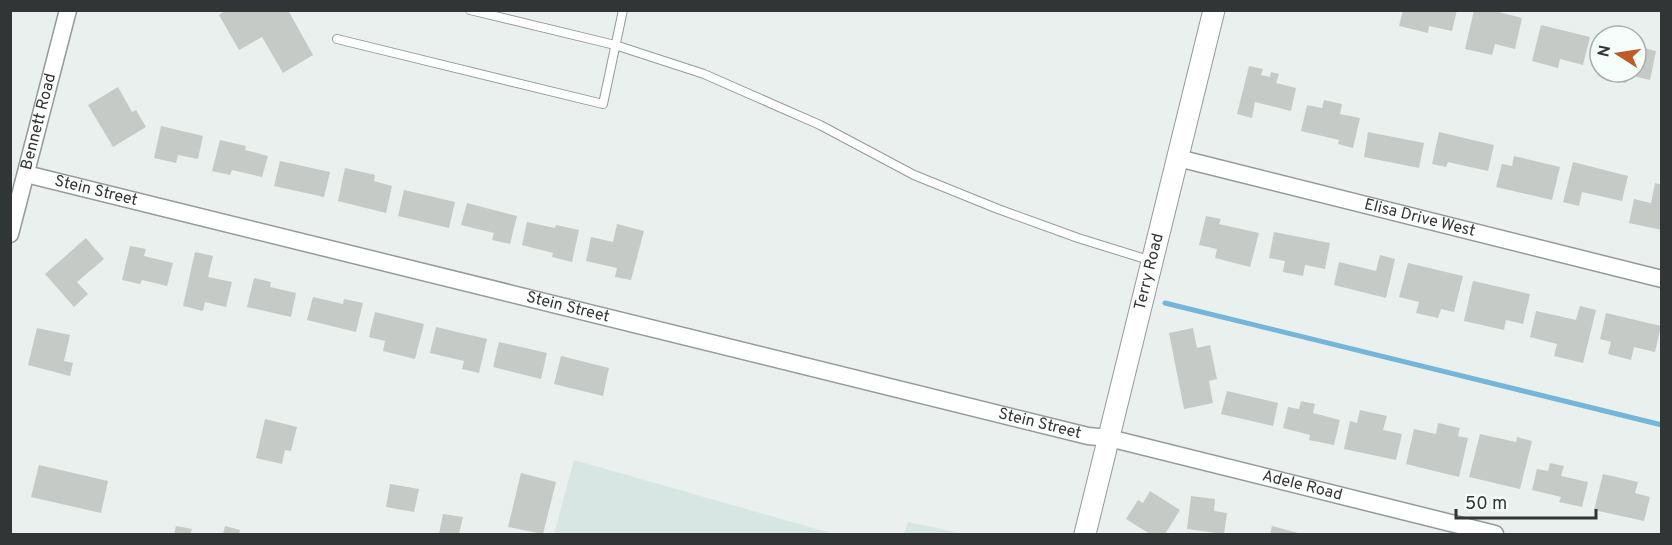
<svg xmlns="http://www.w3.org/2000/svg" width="1672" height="545" font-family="Overpass,sans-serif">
<rect width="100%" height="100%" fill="#e9f0ee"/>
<!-- built -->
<path fill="#d7e6e2" d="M574,460L834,534H554Z
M908,522L964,534H904Z"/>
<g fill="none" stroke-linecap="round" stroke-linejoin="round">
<!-- stream -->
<path stroke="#74b6da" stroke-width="5" d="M1165,303L1662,425"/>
</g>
<!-- building -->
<path fill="#c5cac6" d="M226,10H288L313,55L283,73L262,37L239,50L219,15Z
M1403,10H1457L1452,31L1429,26L1428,33L1399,26Z
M1474,10H1491L1522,18L1515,49L1495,44L1492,55L1465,49Z
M1541,25L1590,37L1583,65L1560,59L1558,68L1532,61Z
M1636,46L1656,51L1650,80L1628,75L1626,83L1598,76L1599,72H1636Z
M1249,66L1263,69L1261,75L1270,77L1271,72L1279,74L1276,83L1296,88L1291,111L1255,102L1252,118L1237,114Z
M118,87L132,112L136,110L146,127L113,147L88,105Z
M1324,100L1342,104L1340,114L1360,118L1353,148L1338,144L1339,140L1301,131L1307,105L1322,108Z
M161,126L203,136L198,159L178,155L176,163L154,158Z
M1368,132L1424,143L1419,168L1364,157Z
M1439,132L1494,145L1488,171L1448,162L1446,167L1432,164Z
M220,140L246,146L245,150L268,156L262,177L232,170L230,175L212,171Z
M1514,156L1560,167L1552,200L1496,187L1502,164L1512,166Z
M280,161L330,172L324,197L274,186Z
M1573,162L1628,176L1622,201L1582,192L1579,206L1563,202Z
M345,168L375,175L374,181L392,186L386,213L338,201Z
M1655,183L1662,185V230L1629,223L1634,199L1651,203Z
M404,190L455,202L449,228L398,216Z
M467,203L517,216L510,244L492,240L494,233L461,225Z
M1206,216L1221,219L1219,224L1259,233L1250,267L1215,258L1217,249L1199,245Z
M527,222L555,228L556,225L579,230L572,262L552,257L553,253L522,245Z
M617,224L644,231L631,280L615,277L617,268L586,261L591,237L613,242Z
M1274,232L1330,243L1325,269L1305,265L1303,276L1283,272L1285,261L1269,258Z
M86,238L104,259L77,282L88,294L74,307L45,274Z
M130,246L146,249L144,256L173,263L167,286L142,280L140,284L122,280Z
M195,252L213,256L208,277L232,282L226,307L205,302L203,311L183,306Z
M1380,255L1395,259L1386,298L1334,285L1339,262L1376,271Z
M1408,263L1463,276L1454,312L1441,309L1438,318L1416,313L1419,302L1399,297Z
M254,278L271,282L270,287L296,293L291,317L247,307Z
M1473,281L1530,294L1523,324L1506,320L1504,330L1464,321Z
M313,297L343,304L344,299L363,303L356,332L307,320Z
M1580,306L1596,310L1583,363L1554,356L1557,344L1530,337L1536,311L1576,320Z
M375,312L424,324L415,359L383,351L385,341L369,337Z
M1606,313L1661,326L1655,352L1634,347L1631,360L1608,354L1611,342L1600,339Z
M436,327L487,339L479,373L462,369L464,361L430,353Z
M37,328L70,335L64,361L73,363L70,376L28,365Z
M1193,328L1197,348L1210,345L1217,379L1209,381L1213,403L1184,409L1169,333Z
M499,342L547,353L541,379L493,367Z
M561,356L609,368L603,396L554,384Z
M1227,391L1278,403L1273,426L1221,414Z
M1301,401L1315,404L1313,413L1340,420L1334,445L1309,440L1310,435L1283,428L1288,407L1299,409Z
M1360,410L1387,416L1383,430L1402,434L1396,460L1344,449L1350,421L1357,423Z
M265,419L297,427L291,451L285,450L282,464L256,458Z
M1438,423L1460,428L1458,436L1468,438L1459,477L1406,464L1414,429L1436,434Z
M1480,434L1516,442L1517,437L1532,441L1520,489L1469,477Z
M1550,463L1564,466L1561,476L1588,482L1582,507L1559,502L1561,497L1532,490L1537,469L1548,471Z
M39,465L108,481L101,513L31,497Z
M521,473L556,482L543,534L508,527Z
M1603,474L1638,482L1635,493L1650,497L1644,521L1594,510Z
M390,484L419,489L414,512L386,507Z
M1150,491L1180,510L1165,534H1150L1126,519L1138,500L1143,503Z
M1191,496L1215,499L1214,511L1227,513L1224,534L1187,529Z
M443,514L463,517L459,534H439Z
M176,526L192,529L190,534H174Z
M225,526L240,530L239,534H223Z
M1272,526L1302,534H1270Z"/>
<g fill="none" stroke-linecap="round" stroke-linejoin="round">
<defs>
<path id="service" d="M470,10L615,45L704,74L820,125L914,175L998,209L1078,238L1152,261
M337,39L603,104L623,10"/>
<g id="minor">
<path id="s1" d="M1178,158L1662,279"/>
<path id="s2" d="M26,174L1088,436L1109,438L1495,534"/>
<path id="s3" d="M10,234L68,10"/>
</g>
<g id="tertiary">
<path id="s4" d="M1085,534L1214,10"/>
</g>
</defs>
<!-- service casing -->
<use href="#service" stroke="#949b99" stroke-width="10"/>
<!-- minor casing -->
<use href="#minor" stroke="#949b99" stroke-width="19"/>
<!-- tertiary casing -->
<use href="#tertiary" stroke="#949b99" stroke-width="23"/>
<!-- service -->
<use href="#service" stroke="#fff" stroke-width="8"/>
<!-- minor -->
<use href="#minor" stroke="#fff" stroke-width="16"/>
<!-- tertiary -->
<use href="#tertiary" stroke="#fff" stroke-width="21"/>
</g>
<g text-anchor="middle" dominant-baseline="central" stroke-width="6" stroke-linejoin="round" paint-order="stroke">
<!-- street labels -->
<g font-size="16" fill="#323535" stroke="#f6fefc">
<text stroke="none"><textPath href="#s3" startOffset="116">Bennett Road</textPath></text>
<text stroke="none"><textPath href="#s2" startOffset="72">Stein Street</textPath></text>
<text stroke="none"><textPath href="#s1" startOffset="249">Elisa Drive West</textPath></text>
<text stroke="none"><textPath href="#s4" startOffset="270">Terry Road</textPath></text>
<text stroke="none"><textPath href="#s2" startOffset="558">Stein Street</textPath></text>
<text stroke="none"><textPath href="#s2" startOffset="1044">Stein Street</textPath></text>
<text stroke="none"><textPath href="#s2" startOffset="1314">Adele Road</textPath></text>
</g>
</g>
<!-- border -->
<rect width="1672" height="545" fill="none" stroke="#323535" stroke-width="24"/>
<!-- north arrow -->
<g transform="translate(1618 54) rotate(282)"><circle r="28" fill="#f6fefc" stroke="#a8aeac" stroke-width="1.5"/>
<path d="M0-4.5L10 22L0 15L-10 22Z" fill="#bf5b27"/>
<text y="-9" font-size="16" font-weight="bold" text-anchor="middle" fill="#323535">N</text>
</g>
<!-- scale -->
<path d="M1456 509v9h140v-9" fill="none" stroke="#323535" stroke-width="3"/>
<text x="1465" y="509" font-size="18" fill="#323535" stroke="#f6fefc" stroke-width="4.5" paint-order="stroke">50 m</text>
</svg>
